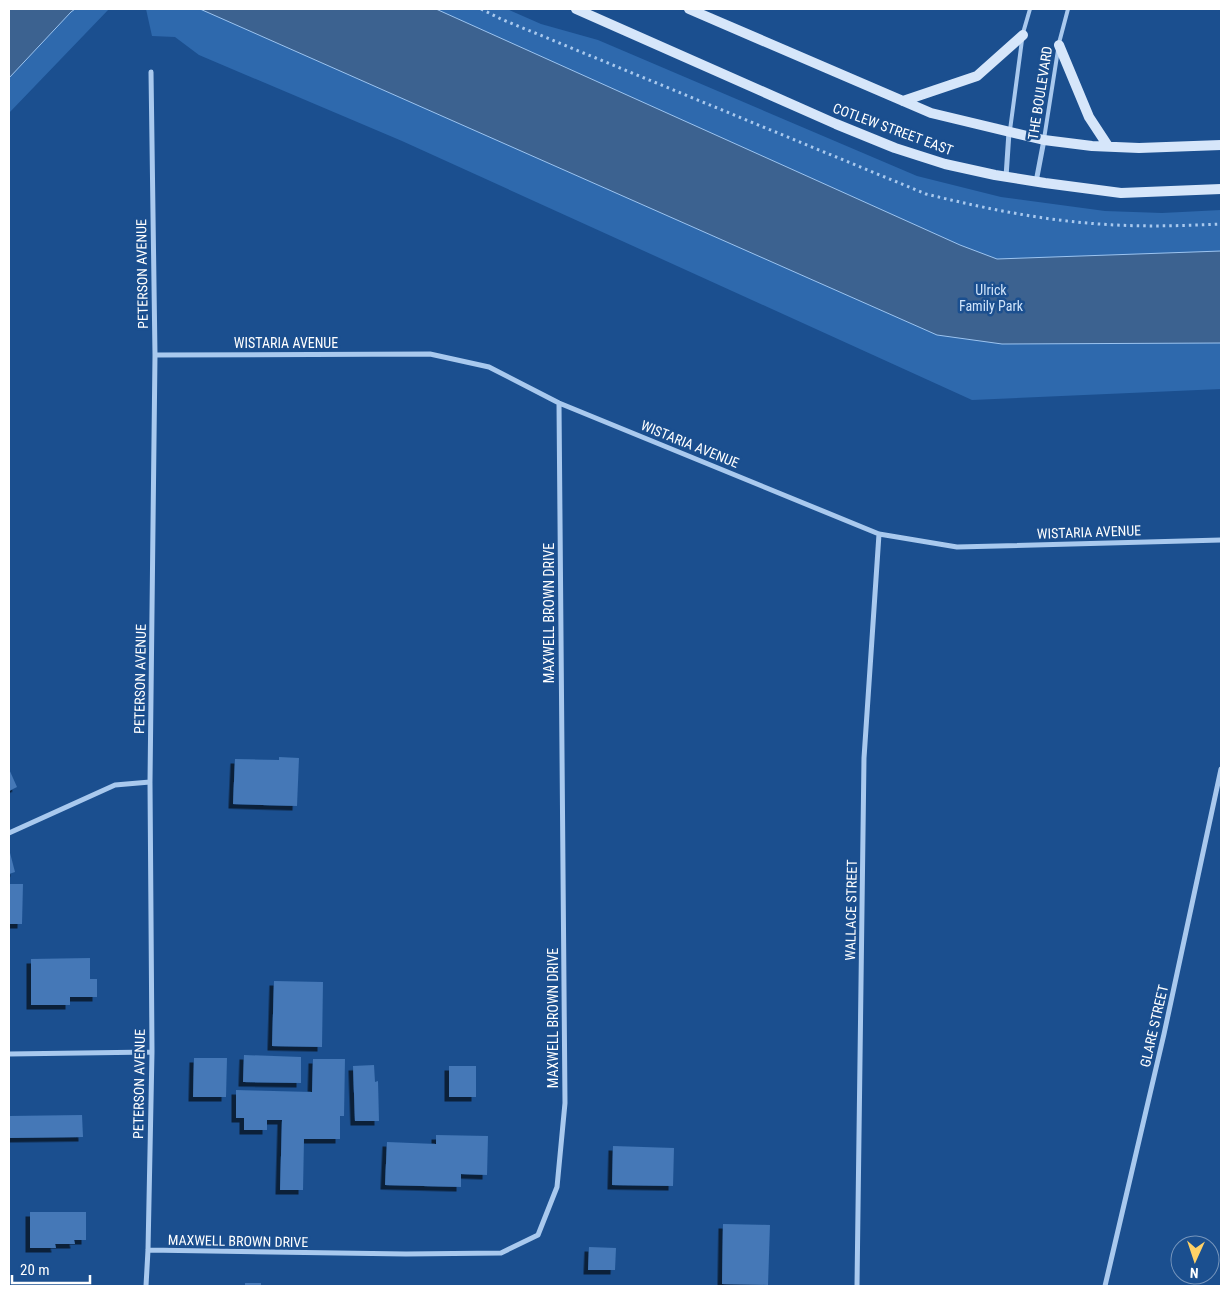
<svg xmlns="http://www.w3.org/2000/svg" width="1230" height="1295" font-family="'Roboto Condensed',sans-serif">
<defs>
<filter id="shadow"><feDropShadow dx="-4.5" dy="4.5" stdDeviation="0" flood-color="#0009"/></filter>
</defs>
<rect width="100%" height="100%" fill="#1b4f8f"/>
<!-- green -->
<path fill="#2e69ad" d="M9,9H109L9,113Z
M146,9H507L541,24L598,40L917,176L1001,197L1105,211L1162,213L1221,210V389L972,400L402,141L199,55L175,37L152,36Z"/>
<!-- water -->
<path fill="#3c6290" stroke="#9cc4f0" d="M9,9H75L71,12L9,78Z
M200,9H436L960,245L997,259L1221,251V343L1002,344L937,335Z"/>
<!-- building -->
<path fill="#4478b7" filter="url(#shadow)" d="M279,757L299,758L297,806L233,804L235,759L279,760Z
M9,769L17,787L9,791Z
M9,849L15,872L9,874Z
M9,884H23L22,924H9Z
M90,958V979H97V997H70V1005H31V959Z
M274,981L323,982L322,1047L272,1046Z
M244,1055L301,1057V1083L243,1082Z
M194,1058H227L226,1097H193Z
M313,1059H345L344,1116H340V1139H304L303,1190H280L282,1120H267V1130H244V1118H236V1090L312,1092Z
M374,1065L375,1082L378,1081L379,1121H355L353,1066Z
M449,1066H476V1097H449Z
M82,1115L83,1137L9,1138V1116Z
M436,1135L488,1136L487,1175L461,1174V1187L385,1185L387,1142L436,1144Z
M613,1146L674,1148L673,1186L612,1185Z
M30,1212H86V1240H74L75,1244H55L56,1248H30Z
M723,1224L770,1225L768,1285L722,1284Z
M589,1247L616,1248L615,1270H588Z
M245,1283H261V1286H245Z"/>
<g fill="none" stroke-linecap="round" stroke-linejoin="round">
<!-- path -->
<path stroke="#a9c9ee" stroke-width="3" stroke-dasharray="2.5 4" stroke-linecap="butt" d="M481,9L501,19L926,194C983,208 1041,220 1099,224C1140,227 1181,226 1221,224"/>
<!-- service -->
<path stroke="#a9c9ee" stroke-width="4" d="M1023,33L1030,9
M1059,43L1068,9
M1010,130L1022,40
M1044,139L1058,50"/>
<!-- minor -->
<path stroke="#a9c9ee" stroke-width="5" d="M1006,177L1009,132
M1036,182L1044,140
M155,355L430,354L489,367L559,403L879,534L957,547L1221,540
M9,833L115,785L150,782
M9,1054L152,1052
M148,1250L406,1254L501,1253L538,1235L557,1187L565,1103L559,403
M146,1286L148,1250L152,1052L150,782L155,355L151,72
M857,1286L864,758L879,534
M1105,1286L1164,1034L1221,769"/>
<!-- secondary -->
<path stroke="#d6e6fa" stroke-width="10" d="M576,9L836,124L895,148L945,164L995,175L1045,183L1121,193L1221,189
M689,9L931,113L1044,140L1092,146L1139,148L1221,145
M1059,45L1089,117L1108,146
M903,101L977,76L1023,35"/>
</g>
<g text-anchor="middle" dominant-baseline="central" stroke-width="5" stroke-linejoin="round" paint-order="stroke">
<!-- street labels -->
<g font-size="14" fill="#fff" stroke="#1b4f8f">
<text transform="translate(1040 93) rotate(-81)">THE BOULEVARD</text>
<text transform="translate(893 129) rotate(20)">COTLEW STREET EAST</text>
<text transform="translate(142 274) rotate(-91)">PETERSON AVENUE</text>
<text x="286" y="343">WISTARIA AVENUE</text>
<text transform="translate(690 444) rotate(22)">WISTARIA AVENUE</text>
<text transform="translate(1089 532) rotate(-2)">WISTARIA AVENUE</text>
<text transform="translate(549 613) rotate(-90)">MAXWELL BROWN DRIVE</text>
<text transform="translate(140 679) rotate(-89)">PETERSON AVENUE</text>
<text transform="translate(851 910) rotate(-89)">WALLACE STREET</text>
<text transform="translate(553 1018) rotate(-90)">MAXWELL BROWN DRIVE</text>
<text transform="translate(1154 1026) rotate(-77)">GLARE STREET</text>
<text transform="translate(139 1084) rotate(-89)">PETERSON AVENUE</text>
<text transform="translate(238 1241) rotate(1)">MAXWELL BROWN DRIVE</text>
</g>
<!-- park labels -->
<g font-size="14" fill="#cfe3fa" stroke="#1b4f8f">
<text x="991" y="290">Ulrick<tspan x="991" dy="16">Family Park</tspan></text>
</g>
</g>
<!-- border -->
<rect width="1230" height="1295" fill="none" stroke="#ffffff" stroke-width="20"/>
<!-- north arrow -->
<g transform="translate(1195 1260) rotate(183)"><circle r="24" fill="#1b4f8f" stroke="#7695bc"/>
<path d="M0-4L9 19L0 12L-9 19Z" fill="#ffd166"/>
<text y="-8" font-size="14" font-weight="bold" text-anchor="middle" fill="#ffffff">N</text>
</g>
<!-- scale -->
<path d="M12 1275v8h78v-8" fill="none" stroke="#ffffff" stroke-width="2.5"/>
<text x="20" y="1275" font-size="15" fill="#ffffff" stroke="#1b4f8f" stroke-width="4" paint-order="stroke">20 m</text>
</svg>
